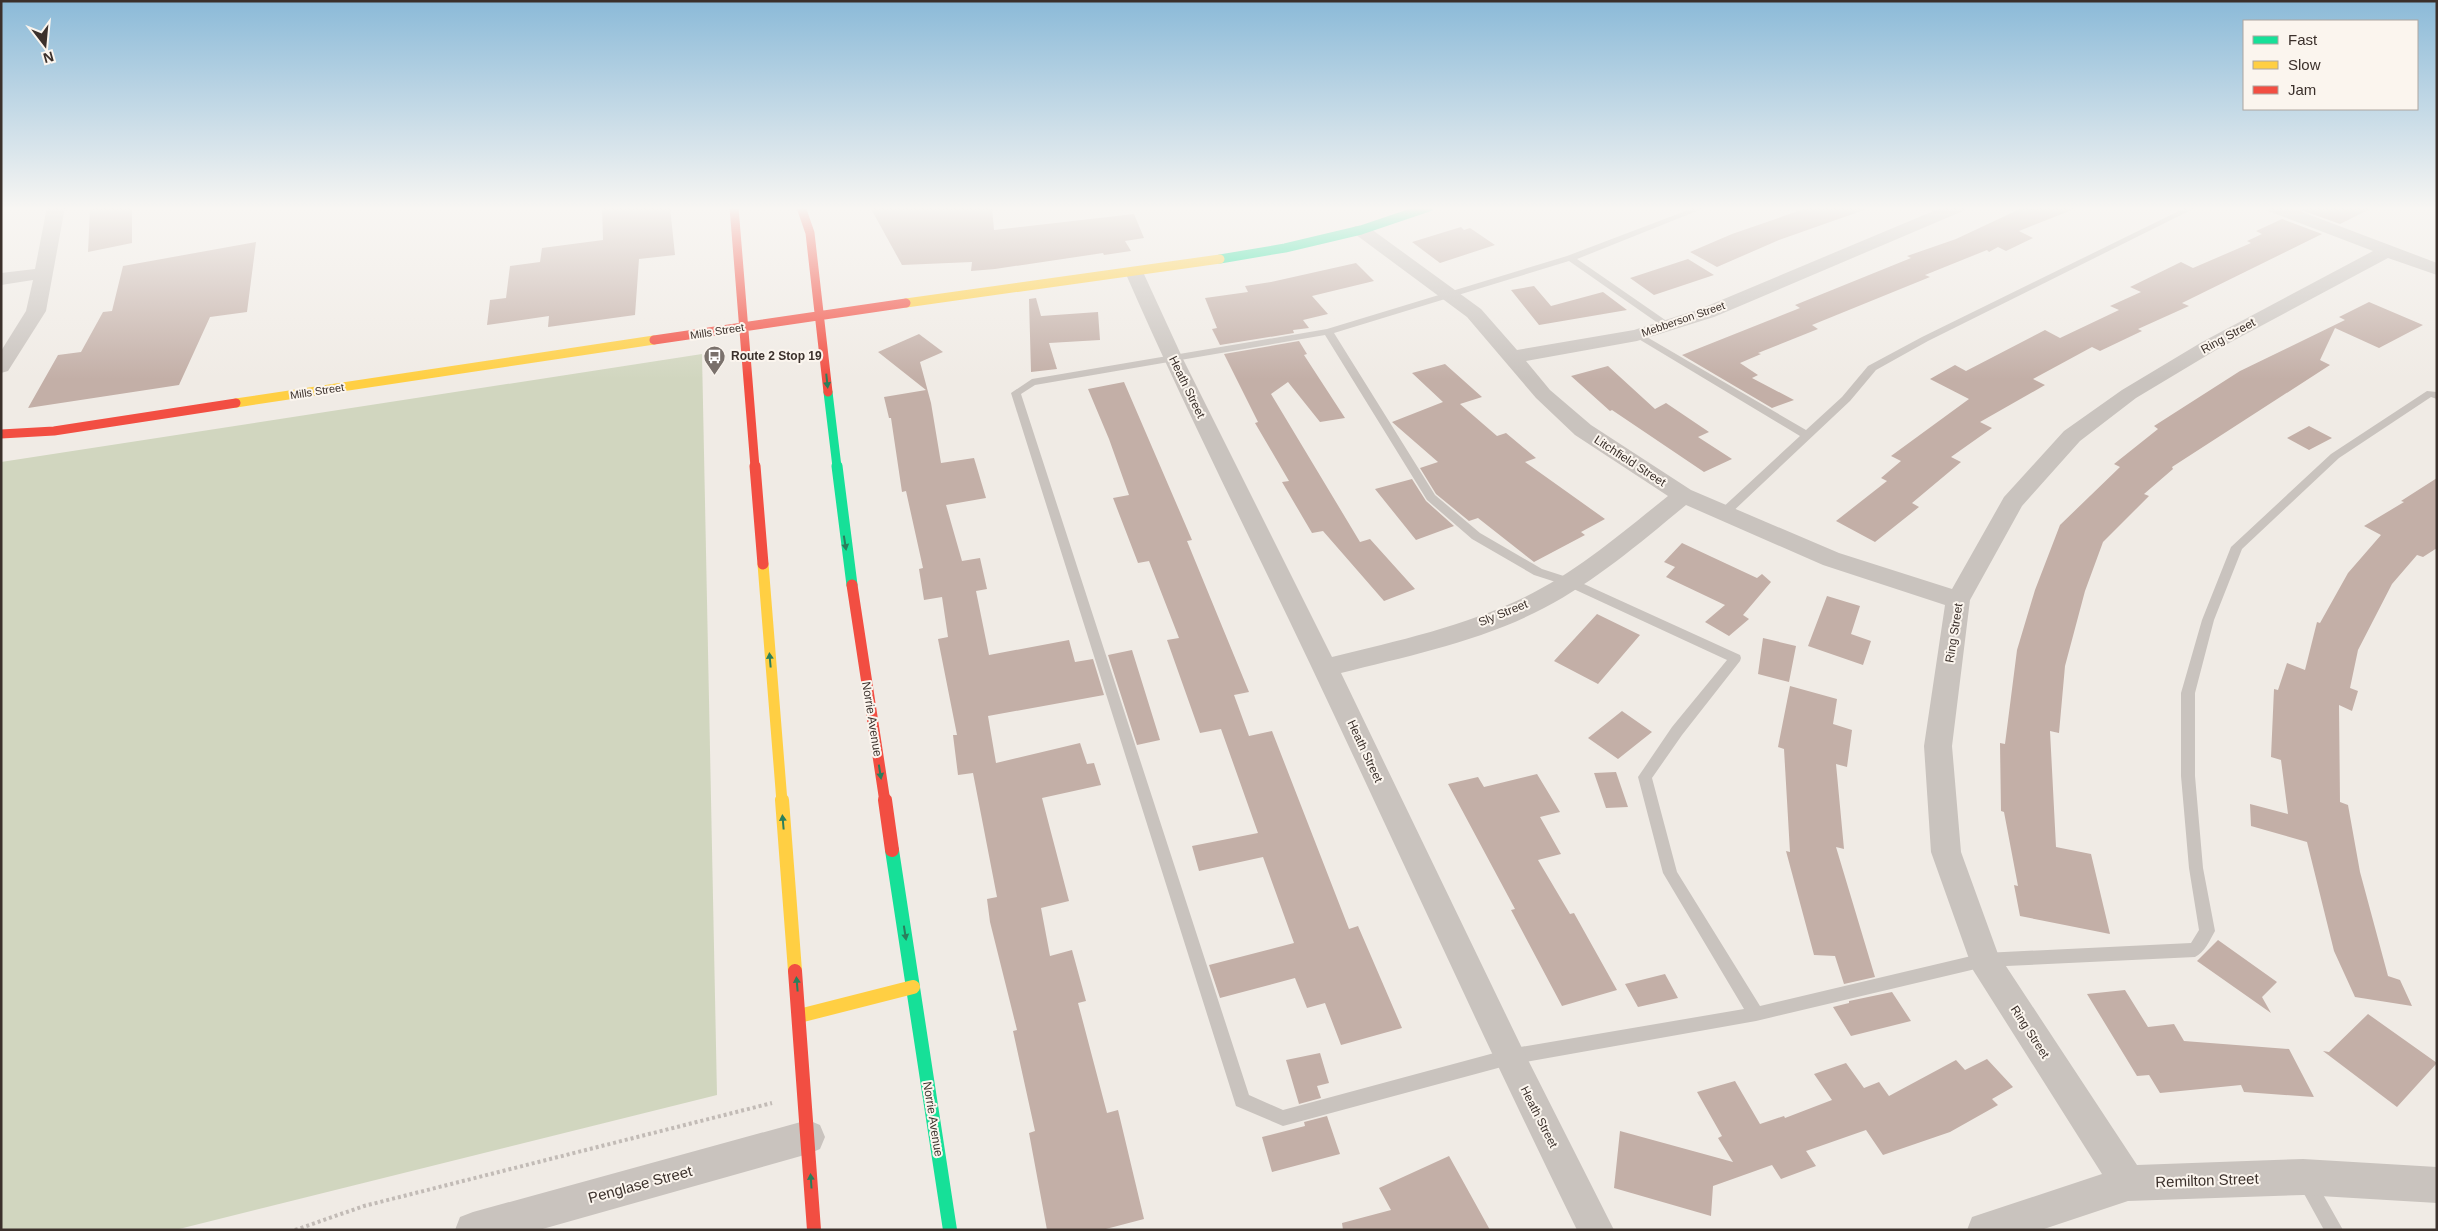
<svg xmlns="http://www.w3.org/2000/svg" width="2438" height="1231" font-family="Arial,sans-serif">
<rect width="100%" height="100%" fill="#f0ebe5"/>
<!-- green -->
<path fill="#d1d6bf" d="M702,354L717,1095L175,1230H1V462Z"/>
<!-- building -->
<path fill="#c3afa7" d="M100,207H132V243L88,252L90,209Z
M602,207H670L675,255L639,259L635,315L548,327L549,316L487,325L490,300L506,298L510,266L540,262L542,248L603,240Z
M870,207H992L994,230L1134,214L1144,238L1125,241L1131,251L1104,255L1103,253L995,269L971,271L972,262L902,265Z
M1810,207H1863L1864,210L1779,240L1717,267L1690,252L1732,234Z
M2024,207L2077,208L2019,231L2033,238L2006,251L1998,247L1989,252L1987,250L1925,275L1930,277L1812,325L1818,329L1758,353L1761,354L1740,363L1758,375L1752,378L1794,400L1772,408L1682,355L1800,308L1795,305L1911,258L1907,256L1956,239Z
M2307,207H2374L2340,224L2301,210Z
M2282,219L2322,234L2182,303L2189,306L2138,329L2142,331L2100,351L2092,347L2033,379L2045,385L1980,422L1992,428L1951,457L1961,462L1912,503L1919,507L1875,542L1836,521L1887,481L1881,478L1901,461L1891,456L1969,399L1930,379L1955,365L1966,371L2045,330L2060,338L2119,310L2110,306L2141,292L2130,287L2181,262L2193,268L2251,243L2247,241L2262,234L2256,231Z
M1461,227L1464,230L1470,228L1495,245L1440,263L1412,242Z
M256,242L247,312L210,317L179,385L28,408L58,355L81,352L103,312L112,311L123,266Z
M1688,259L1714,275L1654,295L1630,278Z
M1356,263L1374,281L1312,296L1328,314L1303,320L1309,328L1293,330L1294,333L1220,345L1212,329L1217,328L1205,298L1248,292L1245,286L1271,282Z
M1534,286L1551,306L1603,292L1627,310L1539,325L1511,290Z
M1036,298L1041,316L1098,312L1100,340L1049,343L1057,369L1031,372L1029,299Z
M2369,302L2423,325L2379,348L2335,328L2320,360L2330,365L2172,467L2173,469L2144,494L2149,496L2103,542L2085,591L2065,666L2059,733L2050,731L2056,847L2091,854L2110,934L2020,916L2014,885L2018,886L2004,812L2001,811L2000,743L2005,744L2017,650L2035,590L2060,525L2120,467L2114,464L2158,429L2154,426L2240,371L2345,320L2339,317Z
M919,334L943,352L920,362L931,403L941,463L974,458L986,498L946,505L962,561L980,558L987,589L976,591L989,655L1069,640L1075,662L1093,659L1104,695L988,716L996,763L1080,743L1087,764L1094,763L1101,785L1042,798L1069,901L1041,908L1050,956L1072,950L1086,1001L1078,1003L1107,1113L1118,1110L1144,1219L1102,1230H1047L1029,1133L1035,1131L1013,1031L1017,1030L990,922L987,899L997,897L973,773L958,775L953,735H957L938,639L948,637L942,597L924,600L919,569L923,568L906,491L902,492L891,418H889L884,397L926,390L878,352Z
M1299,341L1307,354L1304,355L1345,418L1320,422L1288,382L1271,394L1360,542L1370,539L1415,589L1384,601L1323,531L1312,533L1282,482L1289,481L1255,423L1258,422L1224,354Z
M1445,364L1482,397L1460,404L1497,436L1506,433L1536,458L1525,462L1605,519L1581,532L1585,535L1534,562L1478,518L1469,521L1436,494L1420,468L1438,462L1392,422L1443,402L1412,373Z
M1608,366L1655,409L1666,403L1709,432L1698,437L1732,459L1704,472L1612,410L1610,411L1571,376Z
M1124,382L1192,540L1187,541L1249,692L1234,695L1249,736L1272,731L1349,929L1358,926L1402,1028L1341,1045L1325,1003L1307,1008L1295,978L1220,998L1209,965L1294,943L1263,857L1199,871L1192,846L1258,833L1221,729L1200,733L1167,640L1179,638L1149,561L1138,563L1113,498L1129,495L1109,439L1088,389Z
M2309,426L2332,438L2309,450L2287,438Z
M2437,478V548L2423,557L2417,555L2392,584L2358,650L2350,688L2358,691L2352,711L2339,705L2340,802L2348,805L2360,872L2388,976L2400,980L2412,1006L2355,997L2334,951L2307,842L2251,826L2250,804L2288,814L2281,760L2271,757L2274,689L2278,690L2287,663L2305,670L2317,622L2320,623L2348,573L2381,535L2364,526L2404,502L2401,501Z
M1412,479L1426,501L1454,526L1416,540L1375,489Z
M1682,543L1757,578L1762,574L1771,582L1743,615L1749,619L1729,636L1705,622L1725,605L1666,577L1675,567L1664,562Z
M1827,596L1860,606L1851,634L1871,641L1863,665L1808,646Z
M1597,614L1640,635L1598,684L1554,661Z
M1763,638L1796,646L1789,682L1758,674Z
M1132,650L1160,740L1137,745L1108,655Z
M1790,686L1837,699L1833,724L1852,730L1847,767L1836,764L1844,849L1836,847L1875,977L1844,984L1835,956L1814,955L1786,851L1790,852L1784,749L1778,747Z
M1622,711L1652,732L1618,759L1588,738Z
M1616,772L1628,807L1606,808L1594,773Z
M1537,774L1560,812L1540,817L1561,854L1538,860L1570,914L1574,913L1617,990L1562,1006L1511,910L1515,909L1448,784L1478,777L1484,787Z
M2218,940L2277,982L2262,997L2271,1013L2197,961Z
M1665,974L1678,998L1638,1007L1625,984Z
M2125,990L2148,1027L2174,1024L2184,1041L2289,1049L2314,1097L2244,1092L2241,1085L2160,1093L2149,1075L2137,1076L2087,994Z
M1892,992L1911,1021L1851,1036L1833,1007L1849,1003V1001Z
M2368,1014L2437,1063L2397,1107L2323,1051L2329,1052Z
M1320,1053L1329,1083L1317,1086L1321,1098L1299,1104L1286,1060Z
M1987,1059L2013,1087L1992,1099L1998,1105L1950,1132L1883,1155L1866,1130L1806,1151L1816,1166L1781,1179L1772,1165L1713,1186L1711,1216L1614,1188L1620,1131L1733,1162L1718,1138L1722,1136L1697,1092L1735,1081L1760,1124L1784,1116L1785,1118L1832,1100L1814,1074L1846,1063L1864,1088L1879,1082L1889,1096L1956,1060L1965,1070Z
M1327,1116L1340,1154L1272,1172L1262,1137L1305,1126L1304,1122Z
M1449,1156L1490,1230H1343L1342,1223L1391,1210L1379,1188Z"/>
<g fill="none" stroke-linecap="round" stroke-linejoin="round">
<!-- path -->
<path stroke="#c2bbb6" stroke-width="4" stroke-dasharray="3 3" stroke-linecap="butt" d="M295,1230L364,1206L772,1103"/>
<!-- lane -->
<path fill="#c9c3be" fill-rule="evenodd" d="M1696,207H1707L1577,259L1671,324V328H1665L1569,261L1334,333L1435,495L1480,533L1542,569L1573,579L1740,655L1741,658L1740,661L1682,735L1652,778L1677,872L1760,1006L1984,953L2191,943L2199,930L2189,868L2181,776V693L2202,620L2231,547L2331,454L2427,391L2437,392V399L2431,397L2339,458L2242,549L2214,620L2195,693V776L2203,868L2215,931C2210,940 2204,953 2195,957L1984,967L1756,1021L1509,1065L1283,1126L1236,1106L1011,393L1032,379L1327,329L1567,256ZM1325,335L1427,500L1472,539L1534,575L1565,585L1727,660L1672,727L1638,777L1663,873L1744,1009L1509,1049L1283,1110L1249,1095L1021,394L1035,385Z
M2187,207H2197L1928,341L1876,370L1850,401L1728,516H1720L1718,513L1720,510L1800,436L1632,335L1637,332L1640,333L1806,430L1842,397L1868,366L1922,337Z
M2306,1172L2312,1175L2343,1230H2324L2297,1181L2300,1175Z"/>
<!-- street -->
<path fill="#c9c3be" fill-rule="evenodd" d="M47,207H65L46,311L8,371L1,373V351L26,311L33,280L1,285V273L35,269Z
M1943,207H1966L1963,211L1714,317L1637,341L1526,361L1550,390L1591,425L1691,490L1839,553L1952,589L2004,497L2064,431L2122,390L2202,342L2373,251L2268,211L2266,207H2289L2437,263V275L2388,258L2216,350L2136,398L2080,441L2022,506L1970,600L1952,746L1961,852L1998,954L2137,1165L2303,1159L2437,1167V1203L2303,1195L2128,1201L2041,1230H1967L1972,1217L2102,1174L1973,970L1931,852L1924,746L1945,605L1823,565L1686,505C1641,542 1596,581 1544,608C1482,641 1408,656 1341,673L1521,1046L1614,1230H1577C1485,1043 1400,854 1311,666C1249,535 1183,405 1125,272L1127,268H1141L1143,272L1183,359L1332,657C1397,641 1465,626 1525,597C1578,571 1623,532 1668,496L1575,435L1536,398L1467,317L1355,234L1352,230L1355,226H1367L1481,309L1517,350L1634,330L1700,309Z
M808,1120L820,1125L825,1137L820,1149L808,1154L539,1230H455L460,1217L473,1212Z"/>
<!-- fast-far2 -->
<path stroke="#16e098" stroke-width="9" d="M1220,259L1285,248L1361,230L1429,207
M828,392L837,467"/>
<!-- fast-far1 -->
<path stroke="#16e098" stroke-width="11" d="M837,466L852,585"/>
<!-- fast -->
<path stroke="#16e098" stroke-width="14" d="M892,850L950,1230"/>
<!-- slow-far2 -->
<path stroke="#ffcf43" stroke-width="9" d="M906,303L1220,259
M236,403L654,340"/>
<!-- slow-far1 -->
<path stroke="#ffcf43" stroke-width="11" d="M763,564L782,802"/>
<!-- slow -->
<path stroke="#ffcf43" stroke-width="14" d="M782,800L795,971
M799,1016L913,987"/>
<!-- jam-far2 -->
<path stroke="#f24e42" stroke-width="9" d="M734,207L755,467
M801,207L810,233L828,392
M654,340L906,303
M1,434L54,431L236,403"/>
<!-- jam-far1 -->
<path stroke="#f24e42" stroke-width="11" d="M755,466L763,564
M852,585L885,802"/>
<!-- jam -->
<path stroke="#f24e42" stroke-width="14" d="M885,800L892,850
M795,971L814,1230"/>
</g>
<!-- one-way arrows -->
<defs><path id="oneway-solid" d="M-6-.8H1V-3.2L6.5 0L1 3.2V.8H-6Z" transform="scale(1.25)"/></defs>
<g fill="#2a7f5c">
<use href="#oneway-solid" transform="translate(827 381) rotate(84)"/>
<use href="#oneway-solid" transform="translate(845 543) rotate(81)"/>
<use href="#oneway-solid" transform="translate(770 660) rotate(-95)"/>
<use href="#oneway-solid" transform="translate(880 772) rotate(81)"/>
<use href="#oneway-solid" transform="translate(783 822) rotate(-95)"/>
<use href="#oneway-solid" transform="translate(905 933) rotate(81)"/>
<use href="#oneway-solid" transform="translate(797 984) rotate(-95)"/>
<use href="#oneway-solid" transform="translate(811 1181) rotate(-94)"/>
</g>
<!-- sky -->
<linearGradient id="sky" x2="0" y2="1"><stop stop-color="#8bbad8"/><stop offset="0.55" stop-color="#f8f6f3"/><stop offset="1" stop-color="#f8f6f3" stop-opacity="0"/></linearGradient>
<rect width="2438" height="379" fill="url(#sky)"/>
<!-- icons -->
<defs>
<symbol id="bus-pin" viewBox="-11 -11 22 30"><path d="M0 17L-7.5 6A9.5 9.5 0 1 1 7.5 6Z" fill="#7a716c" stroke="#fbf5ee"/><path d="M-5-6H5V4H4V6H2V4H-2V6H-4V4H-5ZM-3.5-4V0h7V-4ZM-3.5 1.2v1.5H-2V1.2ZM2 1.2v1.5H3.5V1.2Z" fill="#fff"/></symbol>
</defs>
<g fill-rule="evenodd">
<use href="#bus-pin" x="702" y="344" width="25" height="34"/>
</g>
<g text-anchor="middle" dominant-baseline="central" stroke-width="4" stroke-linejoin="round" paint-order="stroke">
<!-- far-street labels -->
<g font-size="11" fill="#3b302b" stroke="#fbf5ee">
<text transform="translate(1683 319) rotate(-19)">Mebberson Street</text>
<text transform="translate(717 331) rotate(-9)">Mills Street</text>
<text transform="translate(317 391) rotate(-9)">Mills Street</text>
</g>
<!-- street labels -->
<g font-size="12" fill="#3b302b" stroke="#fbf5ee">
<text transform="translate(2228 336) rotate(-29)">Ring Street</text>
<text transform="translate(1187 387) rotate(64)">Heath Street</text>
<text transform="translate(1630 461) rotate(33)">Litchfield Street</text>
<text transform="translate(1503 613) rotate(-22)">Sly Street</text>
<text transform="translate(1954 633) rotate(-81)">Ring Street</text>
<text transform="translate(872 719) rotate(81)">Norrie Avenue</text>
<text transform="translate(1365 751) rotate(65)">Heath Street</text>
<text transform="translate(2030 1032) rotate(57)">Ring Street</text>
<text transform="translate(1539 1117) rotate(63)">Heath Street</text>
<text transform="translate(933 1119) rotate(81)">Norrie Avenue</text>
</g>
<!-- poi labels -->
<g font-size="12" font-weight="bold" fill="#3b302b" stroke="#fbf5ee" text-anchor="start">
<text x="731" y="356">Route 2 Stop 19</text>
</g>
<!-- near-street labels -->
<g font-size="15" fill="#3b302b" stroke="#fbf5ee">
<text transform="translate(2207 1180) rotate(-2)">Remilton Street</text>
<text transform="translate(640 1184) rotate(-15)">Penglase Street</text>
</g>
</g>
<!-- border -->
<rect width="2438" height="1231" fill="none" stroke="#3b302b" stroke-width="5"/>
<!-- legend -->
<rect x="2243" y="20" width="175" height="90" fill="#fbf5ee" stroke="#aea6a0"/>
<rect x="2253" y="36" width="25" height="8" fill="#16e098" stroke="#aea6a0"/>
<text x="2288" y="45" font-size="15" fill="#3b302b">Fast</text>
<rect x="2253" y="61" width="25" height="8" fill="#ffcf43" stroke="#aea6a0"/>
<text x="2288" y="70" font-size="15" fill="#3b302b">Slow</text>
<rect x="2253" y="86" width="25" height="8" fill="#f24e42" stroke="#aea6a0"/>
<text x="2288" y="95" font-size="15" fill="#3b302b">Jam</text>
<!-- north arrow -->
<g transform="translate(45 45) rotate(164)" stroke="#fbf5ee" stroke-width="4" paint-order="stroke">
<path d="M0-4L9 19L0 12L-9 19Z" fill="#3b302b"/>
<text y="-8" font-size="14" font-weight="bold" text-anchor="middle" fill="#3b302b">N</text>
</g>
</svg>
